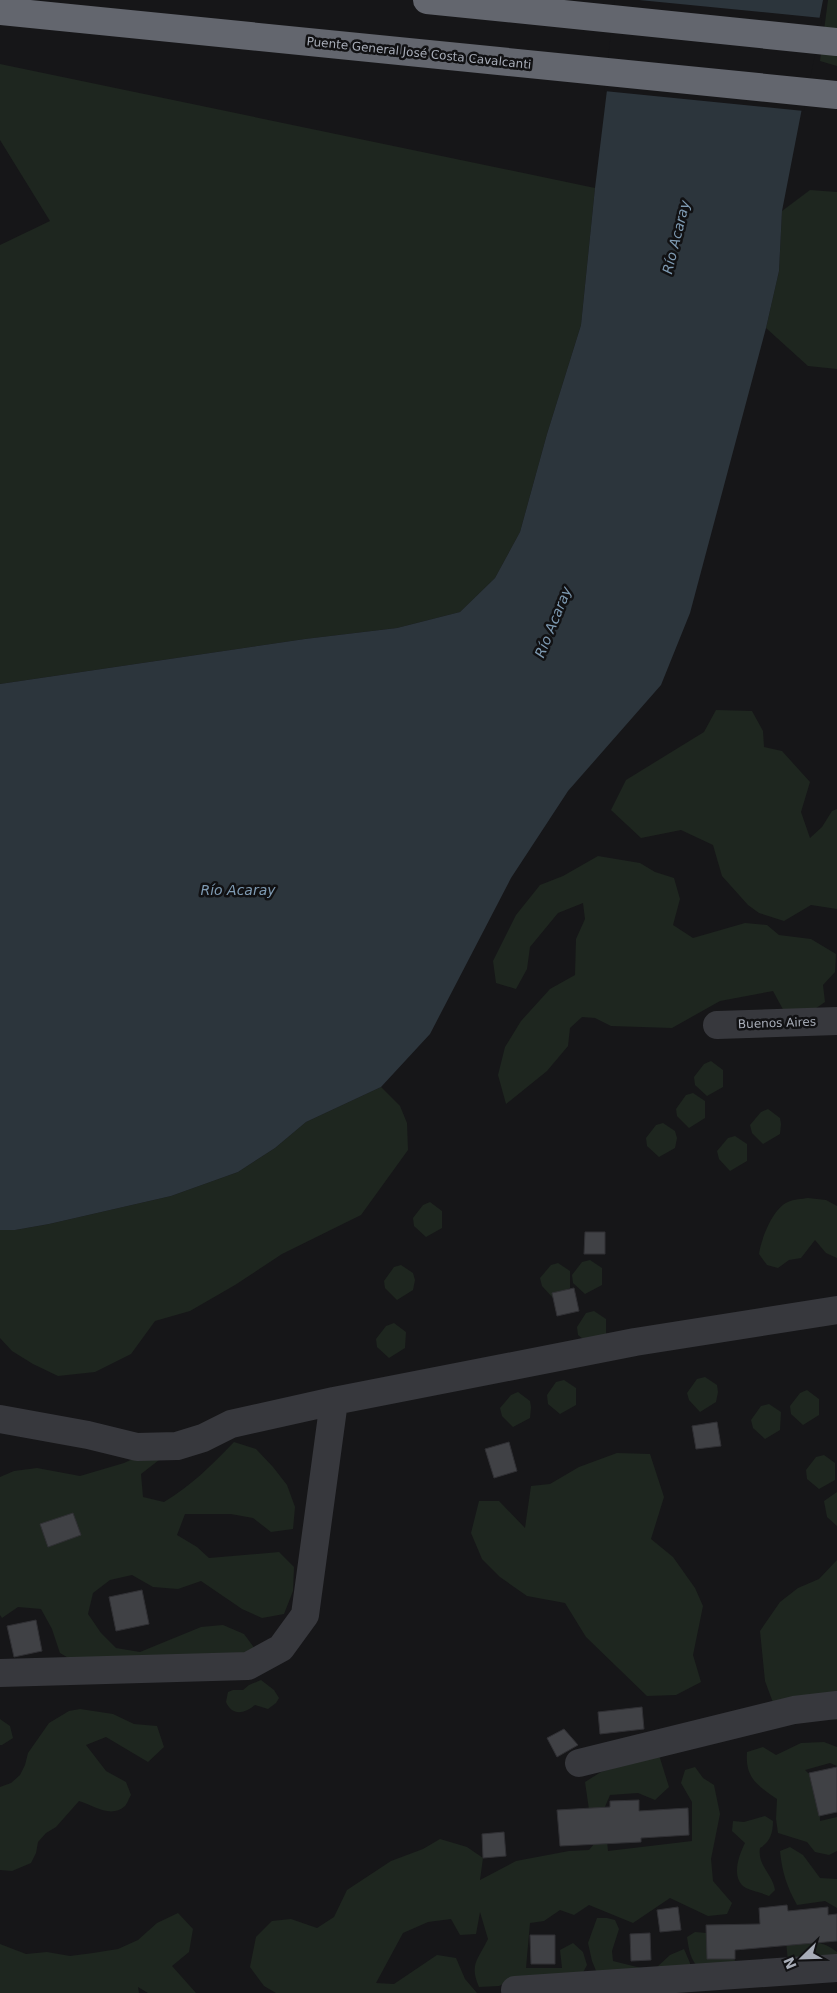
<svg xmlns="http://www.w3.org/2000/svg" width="837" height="1993" font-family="'DejaVu Sans',sans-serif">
<rect width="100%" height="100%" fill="#161618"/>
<!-- green -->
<path fill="#1e261f" d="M828,0H837V66L820,61Z
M0,64L595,188L581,325L547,434L520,532L495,578L460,612L397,628L305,639L0,684V245L50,221L0,140Z
M810,190L837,192V369L808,366L766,328L779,271L782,211Z
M716,710L752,711L763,731L764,747L782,751L810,782L801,812L810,838L822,827L832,811L837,809V909L811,905L784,921L759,913L748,905L722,876L713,845L681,830L641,838L611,810L626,780L704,732Z
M598,856L640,863L655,872L674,878L680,899L673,925L693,938L745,923L767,925L779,935L811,939L836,954L835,972L823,985L825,1002L809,1013L786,1015L773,991L720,1001L672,1028L611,1026L595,1018L582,1017L570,1028L568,1046L547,1071L506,1104L498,1075L505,1047L521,1021L550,989L575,975L576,939L585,919L583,903L558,913L530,947L527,969L516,989L496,983L493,961L516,915L540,885L563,876Z
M711,1061L723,1070V1087L707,1096L695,1085L694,1077L704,1064Z
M381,1087L400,1106L407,1123L408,1150L361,1215L282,1254L235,1285L190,1311L155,1321L131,1354L95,1372L58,1376L33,1364L12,1351L0,1338V1230H15L49,1224L171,1196L238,1172L275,1148L306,1122Z
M693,1093L705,1101V1118L689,1128L677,1116L676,1109L686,1095Z
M768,1109L780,1118L781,1124L780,1134L763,1144L752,1133L750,1125L761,1112Z
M663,1123L675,1131L677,1138L675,1148L659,1157L647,1146L646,1138L656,1125Z
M735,1136L747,1144V1161L730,1171L719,1159L717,1151L728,1138Z
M808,1198L826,1200L837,1206V1258L826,1253L815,1240L801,1258L789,1260L778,1268L767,1265L759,1254C761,1239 773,1208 788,1202C794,1199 802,1199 808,1198Z
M430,1202L442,1211V1228L426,1237L414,1226L413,1218L423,1205Z
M590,1260L602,1268V1285L585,1294L573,1283L572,1275L582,1262Z
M558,1263L570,1271V1288L553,1298L542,1286L540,1278L551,1265Z
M401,1265L413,1273L415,1280L413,1290L397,1300L385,1288L384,1281L394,1267Z
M594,1311L606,1319V1336L583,1339L578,1335L577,1327L586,1313Z
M394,1323L406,1332L405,1348L389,1358L377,1347L376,1339L386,1326Z
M705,1377L717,1385L718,1392L716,1402L700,1412L689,1400L687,1393L697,1379Z
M564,1380L576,1388V1405L560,1414L548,1404L547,1395L556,1382Z
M807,1390L819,1399V1415L803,1425L791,1414L790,1406L800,1393Z
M518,1392L530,1401L531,1407L530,1418L513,1427L502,1416L500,1408L511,1395Z
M769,1404L781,1412L780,1430L765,1439L753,1428L751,1420L761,1406Z
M234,1442L256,1449L273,1467L287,1485L295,1507L293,1529L271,1532L253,1518L231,1514H185L177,1535L197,1547L209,1558L279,1552L294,1567L293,1591L284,1614L262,1618L242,1609L201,1581L178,1589L153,1587L132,1575L110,1580L93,1593L88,1614L101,1633L116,1648L140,1652L201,1627L223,1625L244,1634L258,1653L236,1661L215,1653L82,1666L60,1653L52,1629L41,1609L18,1607L2,1618L0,1615V1477L14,1471L37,1468L80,1476L124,1463L157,1448L179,1451L159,1460L141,1474L143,1497L164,1502C191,1486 212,1465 234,1442Z
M617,1453L650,1454L664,1497L651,1539L673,1557L695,1588L703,1606L693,1655L701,1682L676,1695L647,1696L586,1637L565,1603L527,1596L500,1577L482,1559L471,1533L479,1501H499L525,1528L531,1486L550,1484L579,1467Z
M824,1455L835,1463V1480L819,1489L807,1479L806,1470L816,1457Z
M837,1492V1526L827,1517L824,1501Z
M837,1560V1720L828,1719L775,1708L765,1681L760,1631L780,1602L798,1588L819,1579Z
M261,1680L274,1690L279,1698L276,1703L268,1709L255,1705C244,1714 232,1716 226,1702L228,1692L233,1690H243L249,1685Z
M80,1709L113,1714L134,1724L157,1726L164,1747L148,1762L106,1737L86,1745L106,1771L126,1782L131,1795C129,1798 127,1804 125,1806C111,1819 93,1805 79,1801L56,1827L46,1833L38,1842L36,1853L31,1863L12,1871L0,1870V1787L11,1783L20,1775L25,1765L28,1753L49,1723L69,1711Z
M0,1719L10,1726L13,1738L2,1745H0Z
M824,1742L837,1747V1766L830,1763L805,1770L819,1784L820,1821L837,1817V1851L829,1855L815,1852L807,1842L778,1833L776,1819L777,1799C757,1785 745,1778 747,1752L763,1747L776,1755L801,1743Z
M659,1755L669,1787L655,1800L638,1793L610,1795L604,1809L608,1851L692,1841V1802L681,1783L685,1770L695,1767L703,1778L714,1785L720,1814L711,1859L713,1881L732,1903L727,1914L708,1916L670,1898L633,1923L589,1905L574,1915L560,1910L544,1921L530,1923L526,1968H562L560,1950L573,1943L583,1952L587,1965L578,1982H508L499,1986L479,1987C469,1964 478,1960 488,1939L480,1912L476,1934L460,1935L451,1919L428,1922L403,1933L376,1983L394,1984L437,1955L456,1958L465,1979L477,1993H276L264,1986L250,1967L256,1937L272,1921L291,1919L317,1928L334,1917L347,1890L391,1861L423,1849L440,1839L467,1847L483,1858L480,1880L516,1861L569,1851L589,1850L594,1844L585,1782L601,1772Z
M765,1816L773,1821C773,1833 770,1842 760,1848C757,1865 773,1875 775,1890L769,1896C762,1893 753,1891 746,1888C730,1879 739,1855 745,1843L732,1831L733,1821L744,1822Z
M790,1847L803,1855L820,1878L837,1879V1908L825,1901L797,1905C787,1887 782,1872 780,1851Z
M178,1913L193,1929L189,1952L172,1966L196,1993H148L138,1987L139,1993H0V1944L26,1954L47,1952L70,1956L93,1953L118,1949L138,1940L157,1923Z
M597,1918H607L615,1920L619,1929L612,1951L613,1961L649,1970L657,1967L670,1955L684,1949L690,1963L692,1972L599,1978L592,1961L588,1943Z
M695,1932L706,1933L713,1943L737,1962L700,1969C690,1960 689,1950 687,1937Z
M786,1940C804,1940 823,1940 837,1952V1968L788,1962Z"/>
<!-- water -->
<path fill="#2c353c" d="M618,0H823L782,211L779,271L766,328L690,613L661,685L568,791L511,878L430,1034L381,1087L306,1122L275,1148L238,1172L171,1196L49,1224L15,1230H0V684L305,639L397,628L460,612L495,578L520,532L547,434L581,325L595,188Z"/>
<!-- pier -->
<path fill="#161618" d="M615,0H639L822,18L804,111L604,91Z"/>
<!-- building -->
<path fill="#404145" stroke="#303034" d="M585,1232H605V1254H584Z
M574,1288L579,1311L557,1316L552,1293Z
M717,1422L721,1446L696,1449L692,1426Z
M509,1442L517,1471L494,1478L485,1449Z
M73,1513L81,1535L48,1547L40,1524Z
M142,1590L149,1624L116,1631L109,1597Z
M36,1620L42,1651L14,1657L7,1626Z
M642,1707L644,1729L600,1734L598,1712Z
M564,1729L578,1745L557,1757L547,1738Z
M837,1767V1812L819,1816L809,1773Z
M639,1800V1811L688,1808L689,1835L641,1838V1842L560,1846L557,1810L610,1807V1801Z
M504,1832L506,1856L483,1858L482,1834Z
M787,1905L788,1911L828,1907V1915L837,1914V1941L735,1950V1959H707L706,1925L760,1924L759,1908Z
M678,1907L681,1930L660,1932L657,1910Z
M650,1933L651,1960L631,1961L630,1934Z
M530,1935H555V1964H531Z"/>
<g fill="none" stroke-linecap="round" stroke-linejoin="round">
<!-- street -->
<path stroke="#37383d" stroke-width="28" d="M717,1025L837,1021
M0,1419L88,1435L137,1447L177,1446L203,1438L231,1424L334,1401L635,1342L837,1310
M0,1673L248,1666L281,1648L305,1615L334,1401
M579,1763L794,1710L837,1705
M515,1990L837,1968"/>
<!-- highway -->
<path stroke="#63666e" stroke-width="28" d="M427,0L837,42
M0,11L837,95"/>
</g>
<g text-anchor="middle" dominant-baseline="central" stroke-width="5" stroke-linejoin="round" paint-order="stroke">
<!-- street labels -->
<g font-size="12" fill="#a8adb8" stroke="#111113">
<text transform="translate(419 53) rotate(6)">Puente General José Costa Cavalcanti</text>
<text transform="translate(777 1023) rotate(-2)">Buenos Aires</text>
</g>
<!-- water labels -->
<g font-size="14" font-style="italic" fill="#7f9bb3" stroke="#111113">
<text transform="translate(676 237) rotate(-76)">Río Acaray</text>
<text transform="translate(553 622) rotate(-68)">Río Acaray</text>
<text x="238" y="890">Río Acaray</text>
</g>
</g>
<!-- north arrow -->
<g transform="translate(802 1958) rotate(247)" stroke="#111113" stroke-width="4" paint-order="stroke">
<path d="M0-4L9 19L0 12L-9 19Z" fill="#a8adb8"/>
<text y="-8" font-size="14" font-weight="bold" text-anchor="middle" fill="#a8adb8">N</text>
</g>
</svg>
